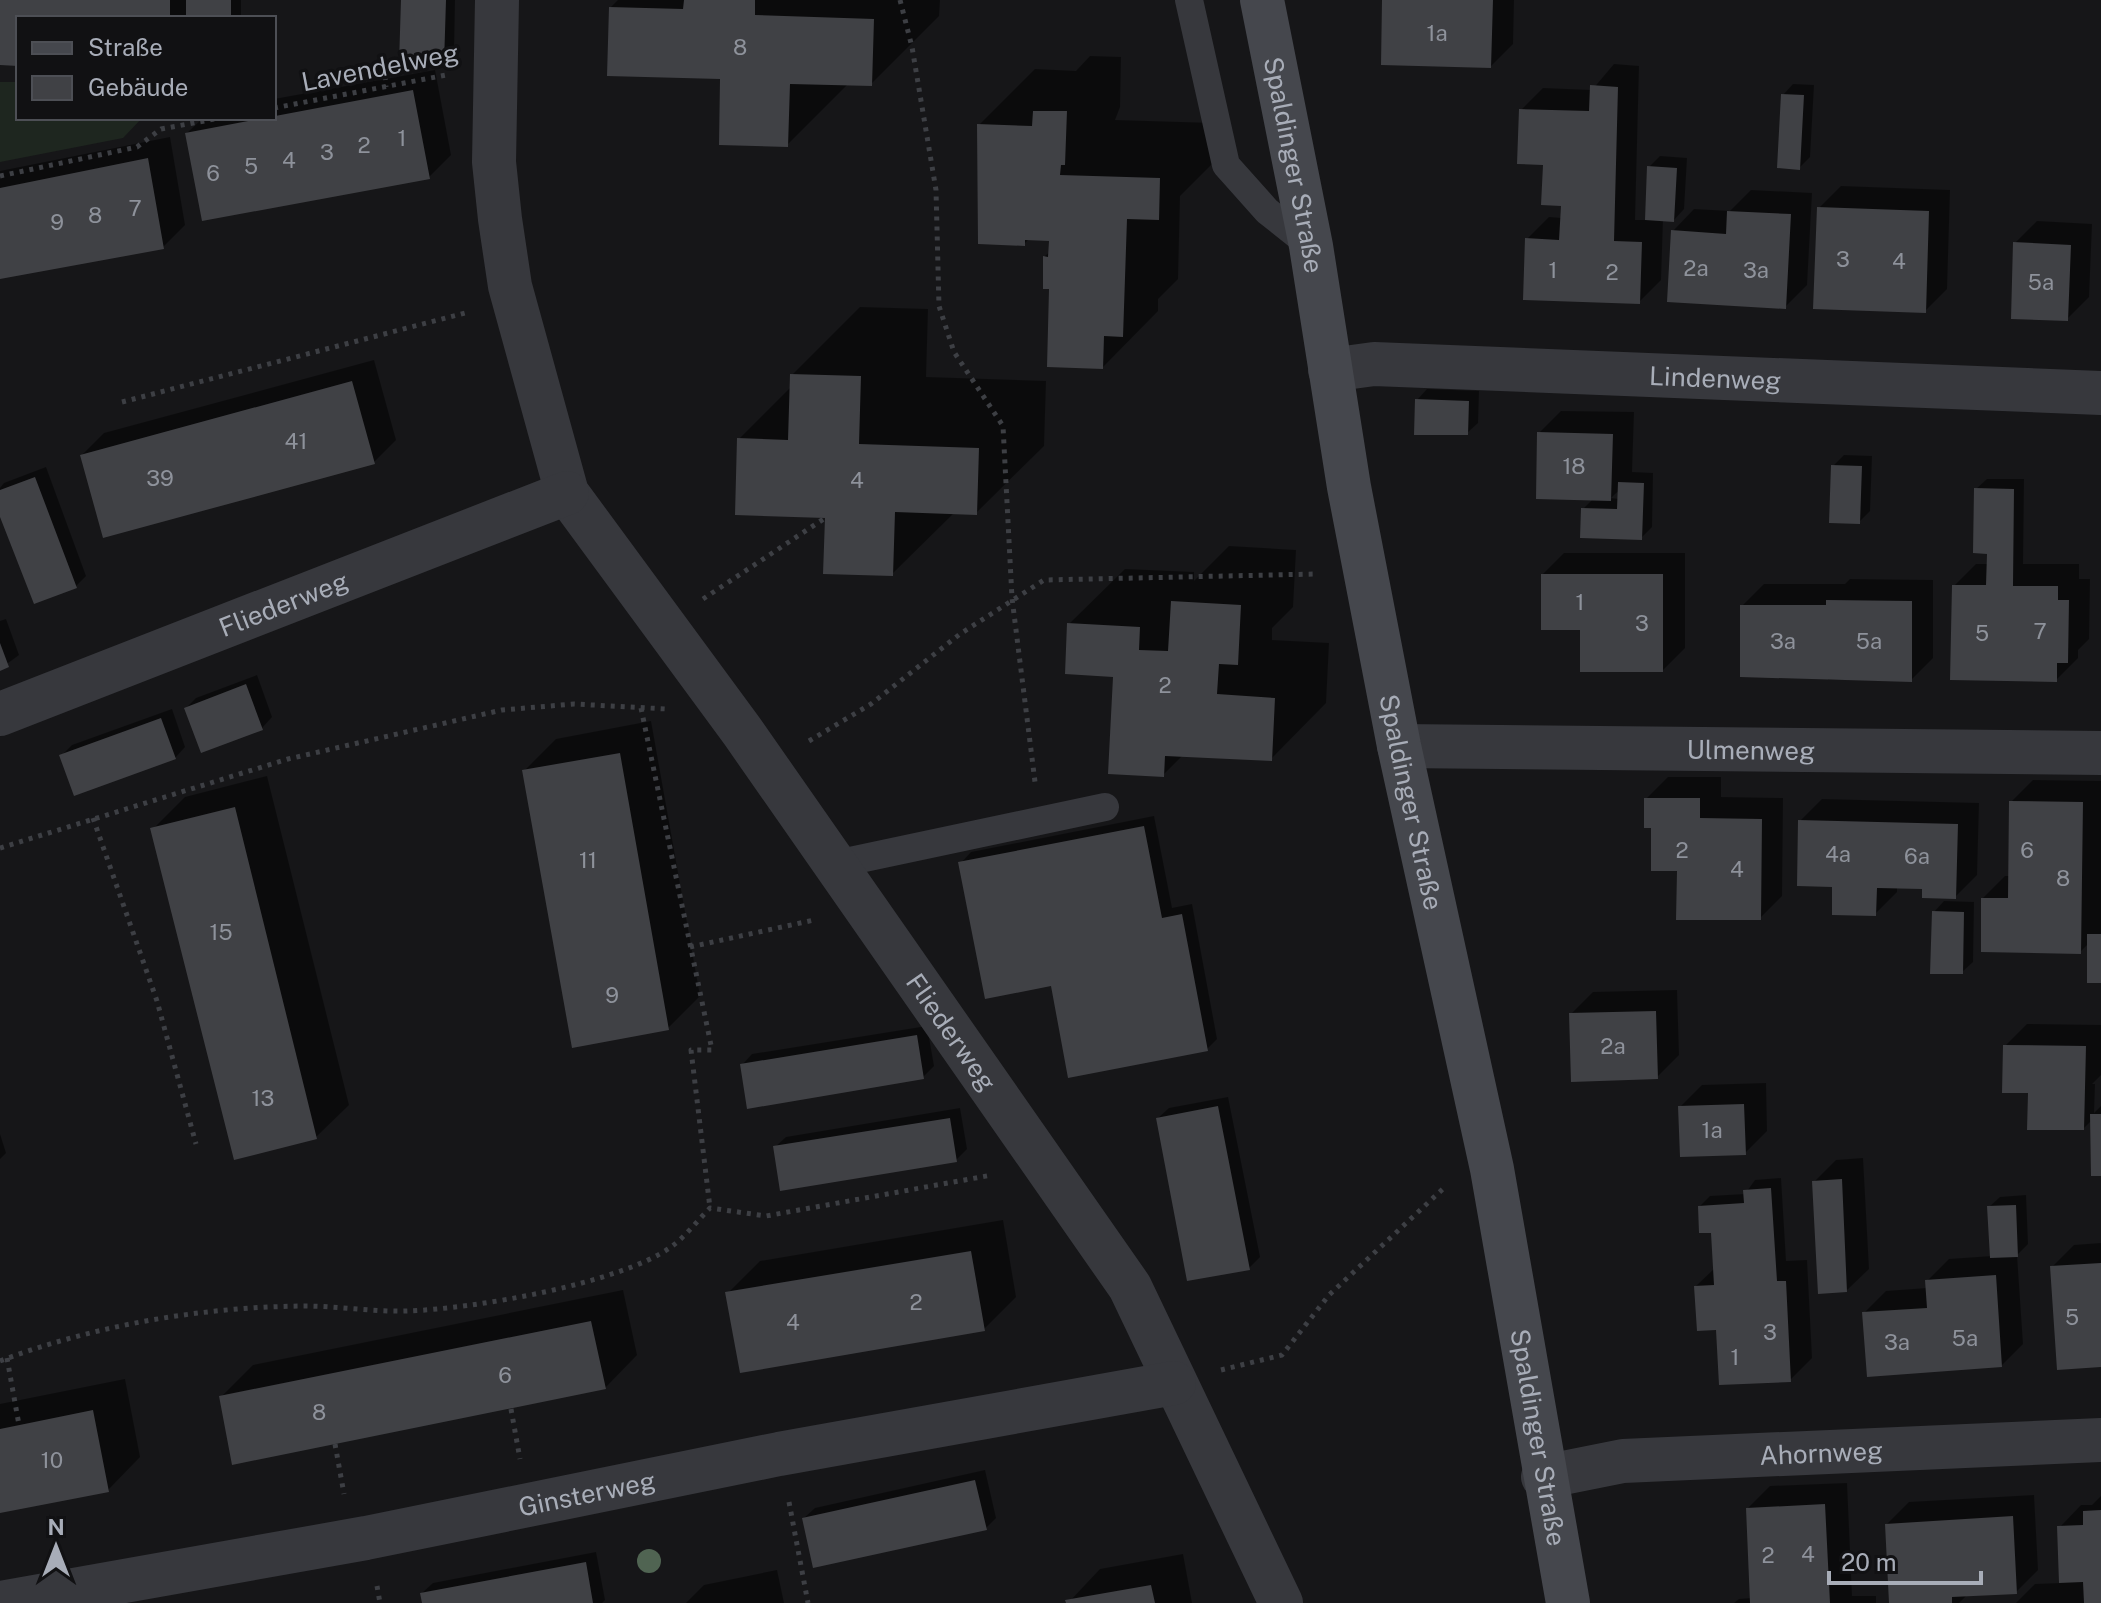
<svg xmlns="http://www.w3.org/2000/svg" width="2101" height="1603" font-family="'Public Sans',sans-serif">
<rect width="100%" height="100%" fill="#161618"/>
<!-- green -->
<path fill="#1e261f" d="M0,82H18V118H142L123,138L0,162Z"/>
<!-- shadow -->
<path fill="#0007" fill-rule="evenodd" d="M0,0H241V18H18V64L0,63Z
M402,0H455L454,52L443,62Z
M618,0H940L939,16L871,84L849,83L787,145L722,77L610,8Z
M1384,0H1514L1513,44L1491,66Z
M1090,56L1121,57L1120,107L1115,120L1214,123L1213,163L1180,196L1178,279L1158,299V311L1103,367L1051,287L1045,256L1051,251V239H1029L1024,244L979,125L1035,69L1076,71Z
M1614,64L1639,66L1635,220H1647L1649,167L1660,156L1687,158L1684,209L1674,220L1663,219L1661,280L1639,302L1527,239L1549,217L1562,218L1563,204L1521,110L1543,88L1592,90Z
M435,70L451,155L429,177L187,133L203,118H274V99Z
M1793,84L1814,85L1810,157L1799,168L1783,95Z
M170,137L185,225L163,247L0,277V171Z
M1841,186L1950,190L1947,289L1925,311L1819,208Z
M1751,190L1812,193L1807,285L1785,307L1673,231L1694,209L1730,211Z
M2037,221L2092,224L2089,297L2067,319L2015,243Z
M860,307L928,309L926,377L1046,381L1044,446L976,513H954L892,574L739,439L791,387L792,375Z
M374,360L396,440L374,462L82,455L104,433Z
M1427,389L1479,391L1478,423L1467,433L1417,400Z
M1561,411L1634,412L1632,472L1653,473L1652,527L1641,538L1583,509L1593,499L1539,433ZM1620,490L1619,499L1611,498L1615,494Z
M1844,455L1872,456L1870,511L1859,522L1833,466Z
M46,467L86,576L76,586L0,511V488L4,483Z
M1987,479H2024L2023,564H2079V579H2090L2089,639L2078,650V658L2056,680L1954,586L1976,564H1989L1976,489Z
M1229,546L1296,550L1293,607L1272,628V640L1329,643L1326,703L1271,759L1183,755L1163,775L1115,675L1069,624L1125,569L1194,572V581Z
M1564,553H1685V648L1663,670L1582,628L1542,575Z
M1850,579L1933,580V658L1911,680H1828V675L1742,606L1764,584H1845Z
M6,619L19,655L0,669V621Z
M257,675L272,717L262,728L186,708L196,698Z
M172,709L185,747L175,758L61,756L72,745Z
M651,721L700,996L668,1028L524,771L556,739Z
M267,776L349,1105L316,1137L153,829L185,797Z
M1668,777H1721V797L1783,798L1782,896L1760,918L1653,826L1646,799Z
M2033,780L2101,781V981L2089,943L2080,952L1983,898L2005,876H2010L2011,802Z
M1822,799L1979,803L1977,875L1955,897L1924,887H1897V892L1875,914L1834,885L1800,821Z
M1154,816L1172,908L1192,904L1217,1039L1207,1049L1052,984L961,863L971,852Z
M1944,901L1974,902L1973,962L1962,972L1934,912Z
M1677,990L1679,1055L1657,1077L1571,1014L1593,992Z
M2027,1024L2101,1025V1075L2092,1084H2095L2094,1113L2101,1106V1174L2092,1120L2084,1128L2005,1046Z
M927,1026L934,1066L923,1077L742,1065L752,1054Z
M1766,1083L1767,1131L1745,1153L1680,1107L1702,1085Z
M1228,1097L1260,1257L1249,1268L1158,1118L1169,1108Z
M960,1108L967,1149L956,1160L775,1147L786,1137Z
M0,1134L6,1153L0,1159Z
M1863,1158L1869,1269L1847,1290L1814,1182L1836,1160Z
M1781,1178L1786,1261L1807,1260L1812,1358L1790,1380L1718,1328L1696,1286L1715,1268L1713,1230L1700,1206L1710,1196L1745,1194L1755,1180Z
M2026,1195L2028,1244L2017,1255L2023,1344L2001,1366L1864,1313L1886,1291L1927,1288V1281L1949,1259L1992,1256L1989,1207L2000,1197Z
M1003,1220L1016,1297L984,1329L728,1293L760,1261Z
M2101,1243V1365L2052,1267L2074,1245Z
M623,1290L637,1355L605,1388L221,1397L253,1365Z
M125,1379L140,1457L108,1490L0,1512V1404Z
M985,1470L996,1518L986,1528L804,1518L815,1508Z
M1847,1483L1852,1596H1876V1603H1734L1739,1599L1752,1598L1748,1508L1770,1486Z
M2034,1495L2038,1570L2016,1592L1968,1594L1959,1603H1891L1887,1524L1909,1502Z
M2101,1496V1603H2016L2035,1584L2061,1583L2060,1527L2081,1505H2092Z
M596,1552L605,1600L602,1603H424L422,1593L433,1583Z
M1183,1554L1192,1603H1068L1100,1569Z
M777,1570L784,1603H686L704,1585Z"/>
<!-- building -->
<path fill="#404145" d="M0,0H170V18H18V66L0,65Z
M186,0H231V18H186Z
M401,0H446L444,64L399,63Z
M684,0H755V15L874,19L872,86L790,84L788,147L719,145L720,79L607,76L609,7L683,9Z
M1382,0H1493L1491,68L1381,65Z
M1590,85L1618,87L1614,241L1642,242L1640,304L1523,300L1525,238L1559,240L1561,206L1541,205L1543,165L1517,164L1519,109L1589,111Z
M413,90L430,179L202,221L185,133Z
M1781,94L1804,95L1800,170L1777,168Z
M1033,111H1067L1065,165H1061L1060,175L1160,178L1159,220L1127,219L1123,337L1104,336L1103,369L1047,367L1049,289H1043V256L1048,257L1049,241L1025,240V246L978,244L977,124L1032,126Z
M148,158L164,249L0,279V188Z
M1647,166L1677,168L1674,222L1645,220Z
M1817,207L1929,211L1926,313L1813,309Z
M1727,211L1791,214L1786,309L1667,302L1671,230L1726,234Z
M2013,242L2071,245L2068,321L2011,319Z
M790,374L861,376L859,444L979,448L977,515L895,512L893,576L823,574L825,518L735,515L737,438L788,440Z
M352,381L375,464L103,538L80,455Z
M1415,399L1469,401L1468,435H1414Z
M1537,432L1613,434L1611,501L1536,499Z
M1831,465L1862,466L1860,524L1829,523Z
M35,477L77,588L34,604L0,517V490Z
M1618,482L1644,483L1642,540L1580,538L1581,508L1617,509Z
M1974,488L2014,489L2013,586H2058V600H2069L2068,663H2057V682L1950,680L1952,585H1986L1987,554L1973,553Z
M1541,574H1663V672H1580V630H1541Z
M1826,600L1912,601V682L1740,677V605H1826Z
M1171,601L1241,605L1238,665L1219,664L1217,694L1275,698L1272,761L1165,756L1164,777L1108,774L1113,677L1065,674L1067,623L1140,627L1139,650L1168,651Z
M0,643L9,667L0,671Z
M246,684L263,730L201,753L184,708Z
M161,718L176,759L74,796L59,755Z
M620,753L669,1030L572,1048L522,770Z
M1644,798H1700V818L1762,819L1761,920H1676L1677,871H1651V828H1644Z
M2009,801L2083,802L2081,954L1981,952V898H2008Z
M235,807L317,1139L234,1160L150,828Z
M1798,820L1958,824L1956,899L1922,898V889L1877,888L1876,916L1832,915V887L1797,886Z
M1144,826L1162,918L1182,914L1208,1051L1068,1078L1051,986L985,999L958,862Z
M1932,911L1964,912L1963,974H1930Z
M2087,934H2101V983H2087Z
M1656,1011L1658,1079L1571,1082L1569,1013Z
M917,1035L924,1079L747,1109L740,1064Z
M2003,1045L2086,1046L2084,1130H2027L2028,1093H2002Z
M1744,1104L1746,1155L1680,1157L1678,1106Z
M1218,1106L1250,1270L1187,1281L1156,1118Z
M2090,1114H2101V1176H2091Z
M950,1118L957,1162L780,1191L773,1146Z
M1842,1179L1847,1292L1818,1294L1812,1181Z
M1771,1188L1777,1281H1786L1791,1382L1719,1385L1716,1330L1697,1331L1694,1286L1714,1285L1711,1233H1699L1698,1206L1744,1203L1743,1190Z
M2016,1205L2018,1257L1990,1258L1987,1206Z
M971,1251L985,1331L740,1373L725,1292Z
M2101,1263V1367L2057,1370L2050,1266Z
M1996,1275L2002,1367L1867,1377L1862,1312L1927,1308L1925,1280Z
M591,1321L606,1389L232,1465L219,1396Z
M93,1410L109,1492L0,1513V1429Z
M975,1480L987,1530L813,1568L802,1518Z
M1825,1504L1830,1603H1750L1746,1508Z
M2101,1510V1603H2084L2083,1582L2059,1583L2057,1526L2083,1525V1511Z
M2013,1516L2017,1594L1952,1597V1603H1889L1885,1524Z
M586,1562L593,1603H422L420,1593Z
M1151,1585L1155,1603H1066L1065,1600Z"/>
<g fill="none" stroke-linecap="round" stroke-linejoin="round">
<!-- path -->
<path stroke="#3d3f44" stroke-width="5" stroke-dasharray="4 6" stroke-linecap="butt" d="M900,0L912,47L936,190L939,306L954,352L1003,426L1012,598L1035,782
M383,56L386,87
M274,108L446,75
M0,176L137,147L161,129L220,118
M122,402L469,312
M703,599L825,518
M641,708L712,1050H691L710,1208
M809,741L871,704L960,634L1044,580L1316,574
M93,818L157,1001L196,1144
M0,848L288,759L502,710L574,704L667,709
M690,947L814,920
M7,1358L19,1425
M0,1361C95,1325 202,1307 304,1306C338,1306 373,1312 407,1311C472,1309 619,1284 671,1247C685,1237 698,1220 710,1208L766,1216L992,1175
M1221,1370L1282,1355L1329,1295L1446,1186
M511,1409L520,1459
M335,1444L344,1494
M789,1502L808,1603
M377,1586L380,1603"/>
<!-- lane -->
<path stroke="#37383d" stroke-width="28" d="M1189,0L1226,165L1267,211L1311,246
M836,864L1105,807"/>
<!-- street -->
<g stroke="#37383d" stroke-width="44">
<path id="s1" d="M497,0L494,162L500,219L510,286L567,493L742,731L1130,1287L1281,1603"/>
<path id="s2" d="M1330,370L1374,364L2101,393"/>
<path id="s3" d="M0,714L567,493"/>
<path id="s4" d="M1399,746L2101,753"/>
<path id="s5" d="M1543,1477L1623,1461L2101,1440"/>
<path id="s6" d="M1,1603L366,1538L779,1454L1174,1383"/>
</g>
<!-- secondary -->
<path stroke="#45474d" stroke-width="44" id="s7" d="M1262,0L1311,246L1349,487L1399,746L1492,1169L1568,1603"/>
</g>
<!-- trees -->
<circle fill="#506452" cx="649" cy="1561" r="12"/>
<g text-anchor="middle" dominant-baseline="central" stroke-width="7" stroke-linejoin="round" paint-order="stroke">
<!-- number labels -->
<g font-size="22" fill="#8e929b">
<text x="1437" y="33">1a</text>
<text x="740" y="47">8</text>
<text x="402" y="138">1</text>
<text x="364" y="145">2</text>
<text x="327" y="152">3</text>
<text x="289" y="160">4</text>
<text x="251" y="166">5</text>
<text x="213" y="173">6</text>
<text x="135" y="208">7</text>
<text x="95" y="215">8</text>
<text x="57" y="222">9</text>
<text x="1843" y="259">3</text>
<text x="1899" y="261">4</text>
<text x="1696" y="268">2a</text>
<text x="1553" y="270">1</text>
<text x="1756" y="270">3a</text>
<text x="1612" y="272">2</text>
<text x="2041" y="282">5a</text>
<text x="296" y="441">41</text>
<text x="1574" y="466">18</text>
<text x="160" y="478">39</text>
<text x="857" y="480">4</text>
<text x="1580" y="602">1</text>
<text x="1642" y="623">3</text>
<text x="2040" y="631">7</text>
<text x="1982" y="633">5</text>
<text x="1783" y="641">3a</text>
<text x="1869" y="641">5a</text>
<text x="1165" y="685">2</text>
<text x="1682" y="850">2</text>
<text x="2027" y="850">6</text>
<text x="1838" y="854">4a</text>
<text x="1917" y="856">6a</text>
<text x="588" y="860">11</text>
<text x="1737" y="869">4</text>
<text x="2063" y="878">8</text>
<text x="221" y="932">15</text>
<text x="612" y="995">9</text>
<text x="1613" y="1046">2a</text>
<text x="263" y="1098">13</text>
<text x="1712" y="1130">1a</text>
<text x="916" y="1302">2</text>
<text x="2072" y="1317">5</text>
<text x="793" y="1322">4</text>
<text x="1770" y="1332">3</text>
<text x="1965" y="1338">5a</text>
<text x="1897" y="1342">3a</text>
<text x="1735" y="1357">1</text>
<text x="505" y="1375">6</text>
<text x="319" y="1412">8</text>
<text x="52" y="1460">10</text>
<text x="1808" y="1554">4</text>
<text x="1768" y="1555">2</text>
</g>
<!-- street labels -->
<g font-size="26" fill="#a8adb8" stroke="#111113">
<text transform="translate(380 67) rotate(-11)">Lavendelweg</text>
<text stroke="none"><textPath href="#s7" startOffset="168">Spaldinger Straße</textPath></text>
<text stroke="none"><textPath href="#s2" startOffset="386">Lindenweg</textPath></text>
<text stroke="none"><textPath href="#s3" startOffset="304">Fliederweg</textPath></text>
<text stroke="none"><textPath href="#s4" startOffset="352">Ulmenweg</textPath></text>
<text stroke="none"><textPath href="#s7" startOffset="816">Spaldinger Straße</textPath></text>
<text stroke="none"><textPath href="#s1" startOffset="1164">Fliederweg</textPath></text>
<text stroke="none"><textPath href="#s7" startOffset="1464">Spaldinger Straße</textPath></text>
<text stroke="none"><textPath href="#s5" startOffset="280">Ahornweg</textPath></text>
<text stroke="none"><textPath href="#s6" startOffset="596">Ginsterweg</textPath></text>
</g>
</g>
<!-- legend -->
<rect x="16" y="16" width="260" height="104" fill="#111113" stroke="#4d4f55" stroke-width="2"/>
<rect x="32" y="42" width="40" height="12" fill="#45474d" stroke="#4d4f55" stroke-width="2"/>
<text x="88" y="56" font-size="24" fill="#a8adb8">Straße</text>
<rect x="32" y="76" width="40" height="24" fill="#404145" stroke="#4d4f55" stroke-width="2"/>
<text x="88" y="96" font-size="24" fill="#a8adb8">Gebäude</text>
<!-- north arrow -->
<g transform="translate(56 1547)" stroke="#111113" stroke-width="6" paint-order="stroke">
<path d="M0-6L14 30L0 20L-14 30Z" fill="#a8adb8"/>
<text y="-12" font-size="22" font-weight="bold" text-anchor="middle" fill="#a8adb8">N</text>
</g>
<!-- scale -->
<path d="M1829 1571v12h152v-12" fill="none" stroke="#a8adb8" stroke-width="4"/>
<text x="1841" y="1571" font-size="24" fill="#a8adb8" stroke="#111113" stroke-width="6" paint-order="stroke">20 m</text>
</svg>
